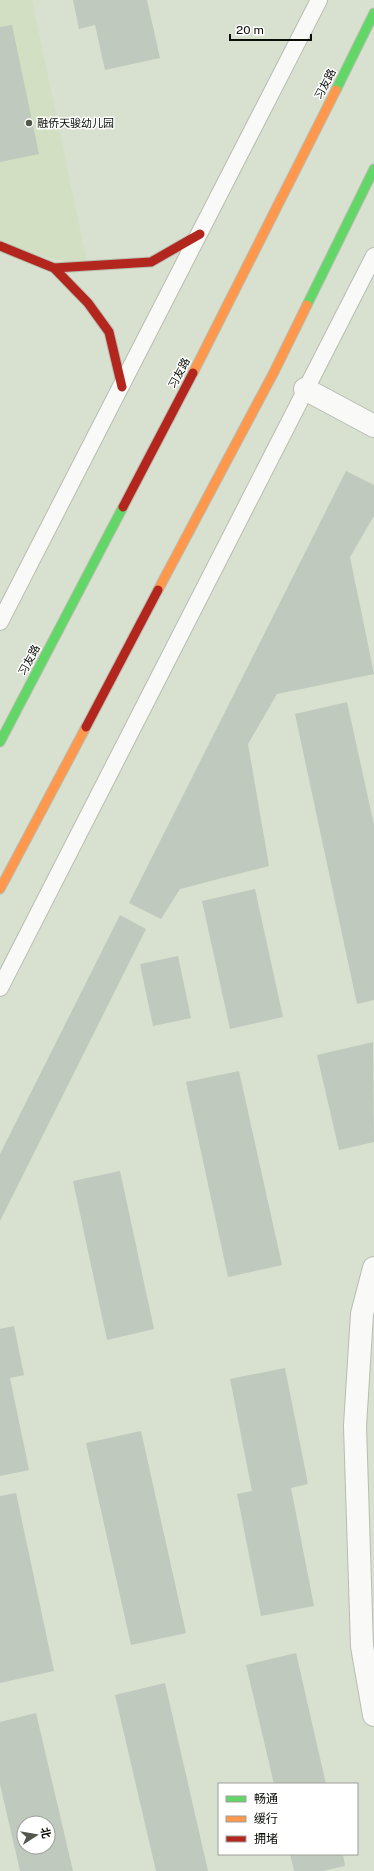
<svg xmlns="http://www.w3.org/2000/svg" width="374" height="1871" font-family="'Public Sans','Noto Sans SC',sans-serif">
<rect width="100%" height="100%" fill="#d8e0cf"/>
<!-- built -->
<path fill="#d2dfc3" d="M0,0H32L88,267L0,246Z"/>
<!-- building -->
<path fill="#bfc9bd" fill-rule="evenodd" d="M73,0H147L160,58L105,70L95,25L79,29Z
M12,25L39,154L0,162V27Z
M346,471L374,485V516L350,557L374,674L277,694L248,744L269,866L180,889L161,919L129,903Z
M347,702L374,825V1000L357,1004L295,714Z
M255,889L283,1017L230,1029L202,901Z
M120,915L146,929L0,1221V1154Z
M178,956L191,1018L153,1026L140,964Z
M373,1042L374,1142L339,1150L317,1055Z
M239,1071L282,1265L228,1277L186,1082Z
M120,1171L154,1329L107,1340L73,1181Z
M14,1326L24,1375L10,1378L29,1470L0,1476V1329Z
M285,1368L308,1484L291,1488L314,1606L261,1616L237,1494L252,1491L230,1379Z
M141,1431L186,1633L131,1645L86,1443Z
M16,1493L54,1671L0,1683V1496Z
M296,1653L326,1784H274L246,1665Z
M165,1683L208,1871H156L115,1695Z
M36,1713L73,1871H20L0,1784V1722ZM24,1823H48V1847H24Z
M290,1854H343L345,1866L323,1871H294Z"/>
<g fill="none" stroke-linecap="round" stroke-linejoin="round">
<defs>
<path id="lane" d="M0,622L319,0
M0,988L374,256"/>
<path id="street" d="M305,389L374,426
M374,1268L362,1314L355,1426L362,1646L374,1715"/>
<path id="fast" d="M336,90L374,13
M307,305L374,169
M0,742L123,507"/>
<path id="slow" d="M193,373L336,90
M158,590L274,372L307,305
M0,889L86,727"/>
<path id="jam" d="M0,246L54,268
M122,387L109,332L88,303L54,268L151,262L200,234
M123,507L193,373
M86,727L158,590"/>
</defs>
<!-- lane casing -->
<use href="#lane" stroke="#b8bdb0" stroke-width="18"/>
<!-- street casing -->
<use href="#street" stroke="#b8bdb0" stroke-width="24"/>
<!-- fast casing -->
<use href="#fast" stroke="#b8bdb0" stroke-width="11"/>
<!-- slow casing -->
<use href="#slow" stroke="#b8bdb0" stroke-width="11"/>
<!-- jam casing -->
<use href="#jam" stroke="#b8bdb0" stroke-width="11"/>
<!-- lane -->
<use href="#lane" stroke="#f9faf8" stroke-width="16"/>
<!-- street -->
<use href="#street" stroke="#f9faf8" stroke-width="22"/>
<!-- fast -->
<use href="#fast" stroke="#63d668" stroke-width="9"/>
<!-- slow -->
<use href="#slow" stroke="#ff974d" stroke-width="9"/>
<!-- jam -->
<use href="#jam" stroke="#b3261e" stroke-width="9"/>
</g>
<!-- markers -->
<circle fill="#52584c" stroke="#fff" stroke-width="1.5" cx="29" cy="123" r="4"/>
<g text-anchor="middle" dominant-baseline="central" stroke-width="3" stroke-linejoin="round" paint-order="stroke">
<!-- street labels -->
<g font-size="11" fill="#0a0e05" stroke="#fff">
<text transform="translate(325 84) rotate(-63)">习友路</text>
<text transform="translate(179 373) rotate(-62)">习友路</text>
<text transform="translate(29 660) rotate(-62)">习友路</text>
</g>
<!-- poi labels -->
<g font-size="11" fill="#0a0e05" stroke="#fff" text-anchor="start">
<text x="37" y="123">融侨天骏幼儿园</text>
</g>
</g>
<!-- legend -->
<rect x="218" y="1783" width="140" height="72" fill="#ffffff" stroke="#9d9f9b"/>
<rect x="226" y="1796" width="20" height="6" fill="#63d668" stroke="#9d9f9b"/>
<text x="254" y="1803" font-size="12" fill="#0a0e05">畅通</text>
<rect x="226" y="1816" width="20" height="6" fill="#ff974d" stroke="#9d9f9b"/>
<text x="254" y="1823" font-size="12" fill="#0a0e05">缓行</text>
<rect x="226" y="1836" width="20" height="6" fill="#b3261e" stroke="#9d9f9b"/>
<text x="254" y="1843" font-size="12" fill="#0a0e05">拥堵</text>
<!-- north arrow -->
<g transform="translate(36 1835) rotate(78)"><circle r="19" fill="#ffffff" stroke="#9d9f9b"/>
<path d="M0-3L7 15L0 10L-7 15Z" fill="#52584c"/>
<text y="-6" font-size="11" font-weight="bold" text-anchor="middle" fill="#0a0e05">北</text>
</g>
<!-- scale -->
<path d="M230 34v6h81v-6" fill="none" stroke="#0a0e05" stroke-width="2"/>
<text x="236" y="34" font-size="12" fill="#0a0e05" stroke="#ffffff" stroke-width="3" paint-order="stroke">20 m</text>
</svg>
